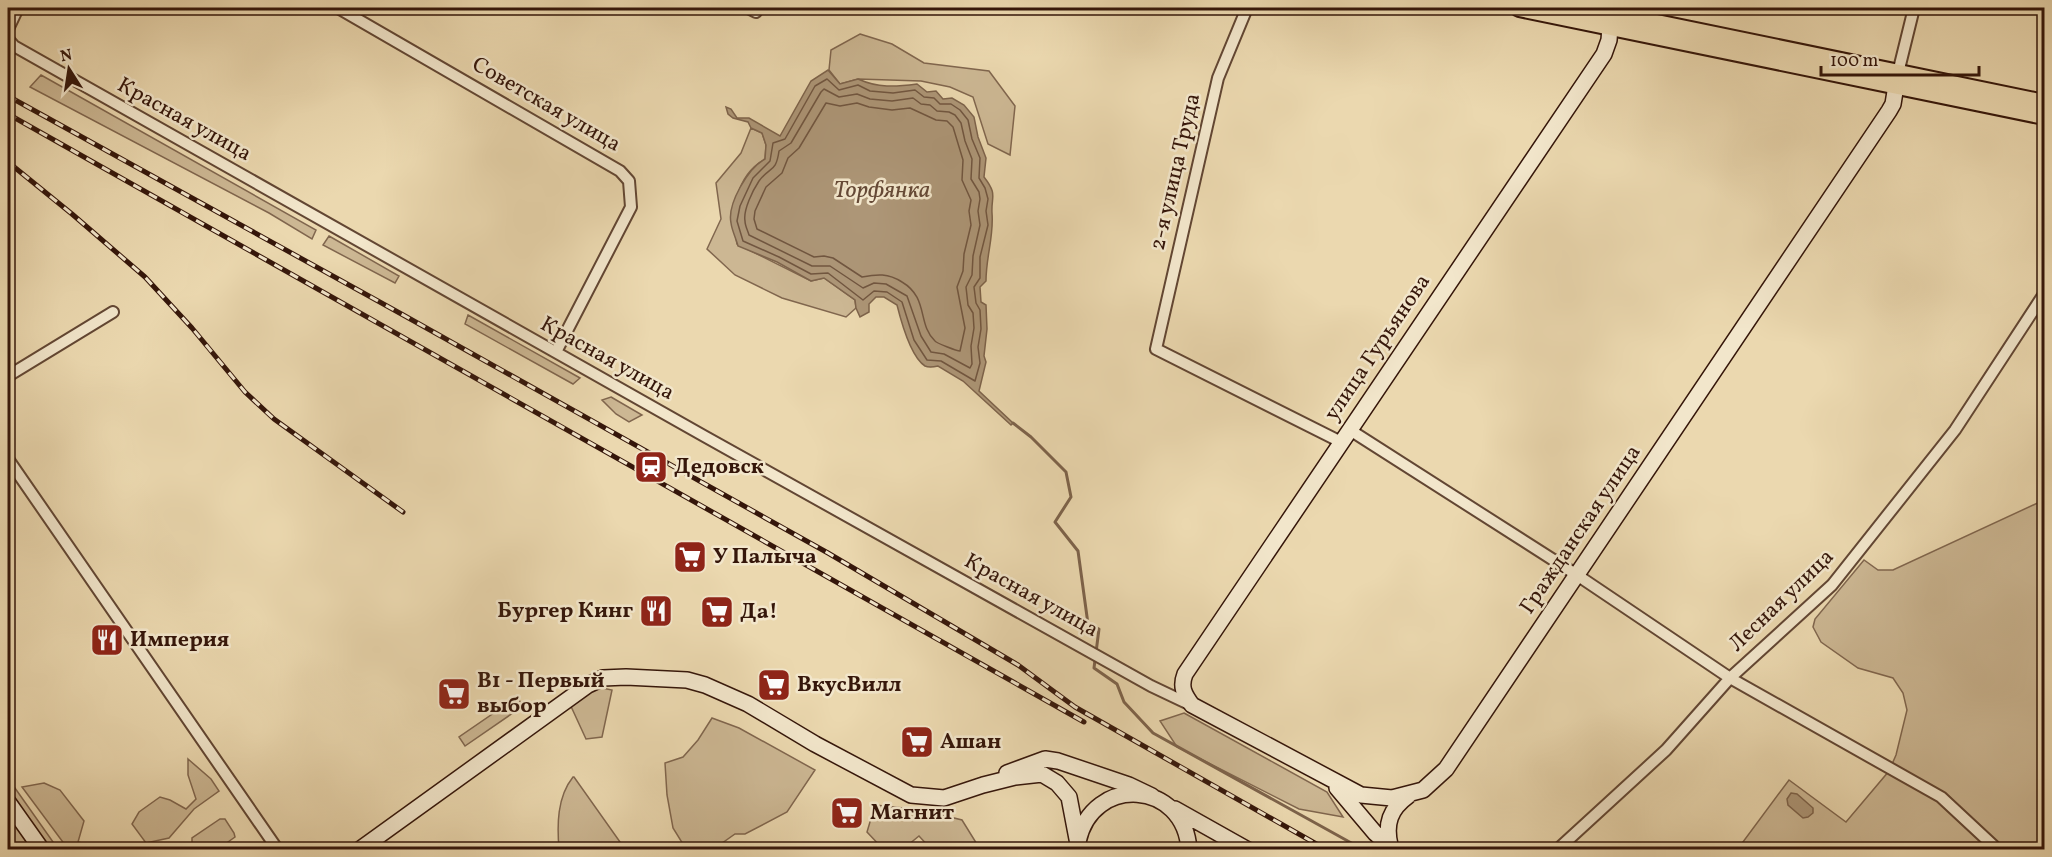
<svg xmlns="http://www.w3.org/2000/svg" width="2052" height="857" font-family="Vollkorn,serif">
<rect width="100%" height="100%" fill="#ebd8af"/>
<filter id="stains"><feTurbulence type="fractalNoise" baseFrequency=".00333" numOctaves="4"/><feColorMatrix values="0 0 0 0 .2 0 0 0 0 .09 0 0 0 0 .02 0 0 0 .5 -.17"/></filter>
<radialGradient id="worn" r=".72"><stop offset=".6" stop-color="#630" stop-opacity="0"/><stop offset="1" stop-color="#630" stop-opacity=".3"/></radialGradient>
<!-- green -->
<path fill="#ccb793" stroke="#80664e" stroke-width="1.5" d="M860,34L892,44L924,63L989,71L1015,106L1010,155L988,144L973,97L950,87L921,81L858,79L840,84L829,70L831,50Z
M41,75L316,230L312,239L269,213L30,87Z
M751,128L762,133L766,145L765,159C735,176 730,214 737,244L811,281L824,278L855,300L856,308L846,317L782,298L735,275L707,249L721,219L716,183L741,153Z
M329,236L399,276L395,283L323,245Z
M468,315L580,378L573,384L465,324Z
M611,397L642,415L629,422L616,414L602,400Z
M2044,500V849L1737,850L1789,780L1846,822L1889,771L1896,755L1907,710L1903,693L1893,678L1858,668L1821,642L1813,627L1815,619L1864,560L1878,570H1893Z
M602,688L612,690L602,737L586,739L569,702L584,693Z
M517,697L523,706L465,746L459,737Z
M1184,713L1327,792L1343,817L1299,809L1177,747L1160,721Z
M712,718L739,728L815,770L787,812L745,834H735L718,846L719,849H686L673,828L667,795L665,763L683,757L698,740Z
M188,759L211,779L219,791L194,809L169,838L146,843L132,824L139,812L160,797L170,800L186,809L196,799L188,775Z
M573,777H574L625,849H559C557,825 557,797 573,777Z
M10,781L58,849H52C41,836 8,798 8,783Z
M44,783L60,790L84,821L78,842L95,846L90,849H68L22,787Z
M875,805L922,810L962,820L980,849H931L919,836L903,849H883L867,832Z
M8,815L32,849H8L15,843L8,832Z
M220,819H225L234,833L235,837L218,849H195L192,844V838Z"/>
<!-- water -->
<path fill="#ad9677" stroke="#7d634b" stroke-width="1.5" d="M828,70L840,84L858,79C878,88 895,87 917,84L927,92L936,91L943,99L952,98L964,105L974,117L978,137L986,158L984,177C998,195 991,196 992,213C994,237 986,256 986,281L980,287L981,302L986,305L987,329L984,356L986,362L979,391L1013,423L1011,425L963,381L938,366C934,367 929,368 925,366C911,357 901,321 897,305L884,297H876L869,304V312L860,317L856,308L855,300L824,278L811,281L777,262L738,246C736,238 732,231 731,223C727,204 748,168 765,159L766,145L762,133L751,128L748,122L733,118L728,114L726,107L731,109L737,118H749L780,136L811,81Z
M1791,793L1797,794L1813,808V813L1808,817L1803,818L1788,805L1787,799Z"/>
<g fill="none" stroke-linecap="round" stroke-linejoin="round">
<!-- shore -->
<path stroke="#715640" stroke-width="1.5" d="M827,79L839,90L858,85L870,91L893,93L915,90L924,97L934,98L940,104H951L960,110L968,120L972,139L980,158L979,178L985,188L988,199L986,211L988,225L980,257V278L974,287L976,303L980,310L981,329L978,347L980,363L975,381L941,361L927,360L914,340L902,302L887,292L874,291L863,300L828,273L811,274L779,257L743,241L737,221L740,206L753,178L770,161L773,143L785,139L815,86Z
M824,89L839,97L857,94L870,99L892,101L913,98L921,104L930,105L937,111L949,112L955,115L961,123L965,141L972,159L971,179L979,192L980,199L978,211L980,225L973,256L972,275L966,287L968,305L973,313L974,328L971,346L972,364L970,368L944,354L931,352L921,336L907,296L886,284L874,283L863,288L830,266H812L749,235C748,231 745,226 745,221C743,210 753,190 759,181C770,166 776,173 779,151L791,143L821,92Z
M826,103L840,106L857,103L869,107L892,110L910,108L936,120L947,121L953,127L963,160L962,180L971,200L969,211L971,225L964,254L963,271L957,287L965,328L960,351C957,351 936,343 935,341C917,324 929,298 902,282C888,273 877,274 862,277L833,258L824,256L814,257L757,229L754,219L755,211L766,187L782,173L788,158L799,148Z"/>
<!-- stream -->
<path stroke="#7d634b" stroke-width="3" d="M1013,423L1031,437L1066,472L1071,497L1055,522L1078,551L1088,624L1099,629L1094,668L1117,684L1124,702L1153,733L1364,850"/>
<defs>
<path id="street" d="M338,8L620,171L629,181L631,207L556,352
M748,8L756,12
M1247,8L1218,78L1156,349L1341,442
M8,29L18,8
M8,39L14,46L704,436L1151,686L1191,705
M1898,73L1914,8
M8,376L113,312
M1350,430L1577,575L1730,678L1941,797L1998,850
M8,459L278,850
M1557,850L1666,750L1730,678L1832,585L1955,430L2044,294"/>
<path id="secondary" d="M1611,15L1609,40L1604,54L1185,674C1180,687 1184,694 1192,705L1361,795L1392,798L1423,790L1446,769L1889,111L1893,104L1898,73
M1007,773L1045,759L1058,761L1129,785L1152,796
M1337,788L1375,833L1394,850
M8,802L42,850
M1175,809L1248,850
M1078,842C1092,774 1185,780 1189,850
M1390,845C1385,824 1390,809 1408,796
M359,850L588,685L603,678L626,677L687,680L705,685L748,704L815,744L911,795L944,798L983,785L1015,777L1042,774L1057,783L1069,797L1078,844"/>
<path id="primary" d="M1519,8L2044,116
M1584,8L2044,103"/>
</defs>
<!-- street casing -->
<use href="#street" stroke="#624633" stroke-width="14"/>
<!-- secondary casing -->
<use href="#secondary" stroke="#35160a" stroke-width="18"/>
<!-- primary casing -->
<use href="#primary" stroke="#35160a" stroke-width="20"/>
<!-- street -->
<use href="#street" stroke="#f2e6cb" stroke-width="10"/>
<!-- secondary -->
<use href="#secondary" stroke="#f2e6cb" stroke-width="15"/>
<!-- primary -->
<use href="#primary" stroke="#ebd8af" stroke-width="16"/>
<defs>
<path id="rail" d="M8,96L405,316L828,553L1018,665L1075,707L1327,850
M8,114L1084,722
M8,162L72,214L145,277L192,328L245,392L274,419L403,512"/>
</defs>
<!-- rail casing -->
<use href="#rail" stroke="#35160a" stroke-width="5"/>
<!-- rail -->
<use href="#rail" stroke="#f2e6cb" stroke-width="3" stroke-dasharray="9" stroke-linecap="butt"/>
</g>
<!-- icons -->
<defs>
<symbol id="station-square" viewBox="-11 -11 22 22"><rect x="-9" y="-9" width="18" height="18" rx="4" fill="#8f2418" stroke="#f2e6cb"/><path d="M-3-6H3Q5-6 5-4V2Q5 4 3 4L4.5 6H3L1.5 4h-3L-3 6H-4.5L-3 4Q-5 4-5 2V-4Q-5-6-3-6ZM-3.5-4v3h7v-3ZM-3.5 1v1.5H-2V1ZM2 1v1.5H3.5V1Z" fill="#fff"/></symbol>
<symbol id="supermarket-square" viewBox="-11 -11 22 22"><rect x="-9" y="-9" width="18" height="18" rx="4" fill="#8f2418" stroke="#f2e6cb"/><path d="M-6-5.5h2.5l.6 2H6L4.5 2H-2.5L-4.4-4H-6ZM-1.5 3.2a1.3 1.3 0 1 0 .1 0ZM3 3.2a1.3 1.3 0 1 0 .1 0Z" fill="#fff"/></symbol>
<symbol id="restaurant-square" viewBox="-11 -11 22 22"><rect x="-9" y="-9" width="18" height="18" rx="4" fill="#8f2418" stroke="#f2e6cb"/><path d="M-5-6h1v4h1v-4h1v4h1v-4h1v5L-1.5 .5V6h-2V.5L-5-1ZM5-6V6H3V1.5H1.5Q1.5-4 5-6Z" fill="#fff"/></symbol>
</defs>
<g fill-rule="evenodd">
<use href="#station-square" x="632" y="448" width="38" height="38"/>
<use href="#supermarket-square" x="671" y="538" width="38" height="38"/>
<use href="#restaurant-square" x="637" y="592" width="38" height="38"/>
<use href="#supermarket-square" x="698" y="593" width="38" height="38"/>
<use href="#restaurant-square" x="88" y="621" width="38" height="38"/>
<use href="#supermarket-square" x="755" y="666" width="38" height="38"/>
<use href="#supermarket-square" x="435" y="675" width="38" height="38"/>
<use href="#supermarket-square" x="898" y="723" width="38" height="38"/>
<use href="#supermarket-square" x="828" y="794" width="38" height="38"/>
</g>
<g text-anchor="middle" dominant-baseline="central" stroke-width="5" stroke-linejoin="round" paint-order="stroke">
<!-- street labels -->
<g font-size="22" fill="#35160a" stroke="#f2e6cb">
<text transform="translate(546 105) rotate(30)">Советская улица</text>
<text transform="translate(184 120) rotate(29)">Красная улица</text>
<text transform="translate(1176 172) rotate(-77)">2-я улица Труда</text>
<text transform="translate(1378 348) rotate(-56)">улица Гурьянова</text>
<text transform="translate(607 359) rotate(29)">Красная улица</text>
<text transform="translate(1581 530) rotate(-56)">Гражданская улица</text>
<text transform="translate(1031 596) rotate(29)">Красная улица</text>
<text transform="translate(1782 601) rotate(-44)">Лесная улица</text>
</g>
<!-- poi labels -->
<g font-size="22" font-weight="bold" fill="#35160a" stroke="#f2e6cb" text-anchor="start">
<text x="674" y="467">Дедовск</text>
<text x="713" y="557">У Палыча</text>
<text x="633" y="611" text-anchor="end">Бургер Кинг</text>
<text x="740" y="612">Да!</text>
<text x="130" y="640">Империя</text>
<text x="477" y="681">В1 - Первый<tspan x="477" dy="25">выбор</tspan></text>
<text x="797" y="685">ВкусВилл</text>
<text x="940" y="742">Ашан</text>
<text x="870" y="813">Магнит</text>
</g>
<!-- water labels -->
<g font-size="24" font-style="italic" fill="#654936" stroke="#f2e6cb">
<text x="882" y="191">Торфянка</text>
</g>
</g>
<!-- margin -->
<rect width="2052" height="857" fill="none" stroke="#ebd8af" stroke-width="30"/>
<rect x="9" y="9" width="2034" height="839" fill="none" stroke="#35160a" stroke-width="3"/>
<rect x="15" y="15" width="2022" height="827" fill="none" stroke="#35160a" stroke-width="1.5"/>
<!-- north arrow -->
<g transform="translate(69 69) rotate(348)" stroke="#f2e6cb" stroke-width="4.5" paint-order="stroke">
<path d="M0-4.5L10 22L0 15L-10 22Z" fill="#35160a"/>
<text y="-9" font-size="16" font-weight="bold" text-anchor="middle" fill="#35160a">N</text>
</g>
<!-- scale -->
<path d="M1821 66v9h158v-9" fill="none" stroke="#35160a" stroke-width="3"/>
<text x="1830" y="66" font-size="18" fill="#35160a" stroke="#f2e6cb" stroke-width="4.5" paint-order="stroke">100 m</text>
<rect width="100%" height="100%" filter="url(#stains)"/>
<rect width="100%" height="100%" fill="url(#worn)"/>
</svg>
